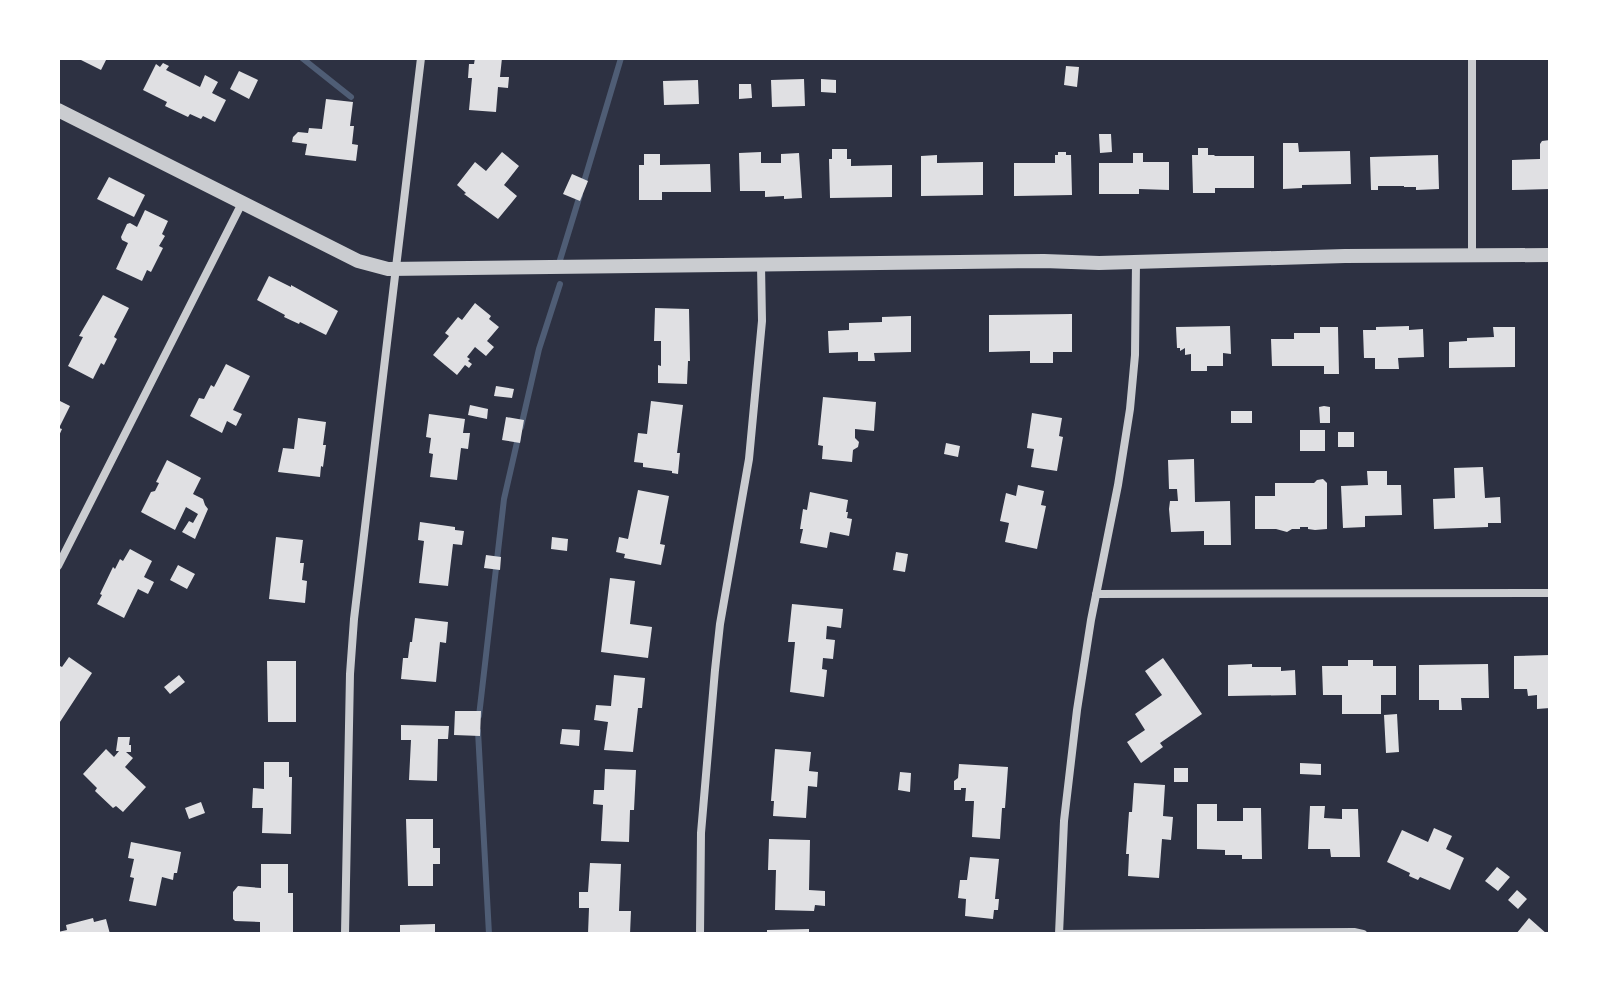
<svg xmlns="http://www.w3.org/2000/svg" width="1608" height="992" font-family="Karla,sans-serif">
<rect width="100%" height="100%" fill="#2d3142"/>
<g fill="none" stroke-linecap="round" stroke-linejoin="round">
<!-- stream -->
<path stroke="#4f5d75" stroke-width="6" d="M302,58L351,97
M583,185L621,58
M560,260L580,195
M521,427L539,349L560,284
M479,716L504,499L518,438
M478,731L489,934"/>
</g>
<!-- building -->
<path fill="#e0e0e3" d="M77,58H107L101,70Z
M475,58H502L500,77H509L508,88L498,87L496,112L469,110L472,78H468L469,64H474Z
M163,63L169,66L166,70L200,87L205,75L218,82L212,93L226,100L215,122L203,116L201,119L190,114L188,117L165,106L167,102L143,90L156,64L160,67Z
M1066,66L1079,67L1077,87L1064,85Z
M239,71L258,80L249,99L230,89Z
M804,79L805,106L772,107L771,80Z
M821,79L836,80V93L821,92Z
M698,80L699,104L664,105L663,81Z
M739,84H751L752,98L739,99Z
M326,99L353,102L350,126H354L352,144L358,145L356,161L305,155L307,144L292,142L293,137L298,132L308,133L309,128L322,129Z
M1099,134H1111L1112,152L1100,153Z
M1550,140V189L1512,190V160L1540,159V144L1542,141Z
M1283,143H1298L1299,152L1350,151L1351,184L1302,185V188L1283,189Z
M1198,148H1208V155H1214L1215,156H1254V188H1215V193H1193L1192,155H1198Z
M832,149H847V159H851V166L892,165V197L830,198L829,159H832Z
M502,152L519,166L504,185L517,196L498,219L464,194L466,193L457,185L475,162L486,171Z
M761,152V163H781V154L799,153L802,198L784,199V196L765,197V191H740L739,153Z
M1058,152H1066V155H1071L1072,195L1014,196V163H1055V155H1058Z
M1133,153H1143V162H1169V190L1139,189V194H1099V163H1133Z
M644,154H660V165L710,164L711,192H662V200H639V165H644Z
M937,155V163L983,162V195L921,196V156Z
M1438,155L1439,189L1416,190V187H1404V186H1378V190H1371L1370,157Z
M572,174L588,181L580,201L563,194Z
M109,177L145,195L134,217L97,199Z
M145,210L168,221L162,234L165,236L159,246L163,248L151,272L147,270L142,281L116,269L128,243L122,240L121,237L127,224L130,223L137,227Z
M269,276L291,287V285L338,311L326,335L300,322L299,324L284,317L285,315L257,300Z
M103,295L129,308L114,337L117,339L104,365L101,363L93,379L68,366L83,337L79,336Z
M475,303L491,316L489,319L499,327L487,341L494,347L486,356L475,347L467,357L470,359L468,361L472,364L469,368L465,365L457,375L433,355L449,336L445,333L458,317L462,320Z
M655,308L689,309L690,361H688L687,384L658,383V365L661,366V341H654Z
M1072,314V352H1053V363H1030V351L989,352V315Z
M911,316V352L874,353L875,361H858V352L829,353L828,331L849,330V323L882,322V317Z
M1230,326L1231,354L1223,353V366H1207V371H1191V354L1185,355V348L1180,351V348H1177L1176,327Z
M1409,326V330L1423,329L1424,357L1398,358L1399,369H1375V358H1364L1363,330H1376V327Z
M1320,327H1338L1339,374H1324V366H1272L1271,339H1294V333H1320Z
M1493,327H1515V367L1449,368V342L1467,341V338L1494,337Z
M226,364L250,376L233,410L242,414L236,426L227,421L222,433L190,416L199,398L204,399L211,385L214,387Z
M496,386L514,389L512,398L494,396Z
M823,397L876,402L874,431L855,429V438L859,442L858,447L853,450L852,462L822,459L823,446L818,445Z
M58,400L70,406L59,428L62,429L58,438Z
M651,401L683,405L677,453H680L678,474L672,473V471L643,467V463L634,462L638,433L647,434Z
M470,405L488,409L487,419L468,415Z
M1324,406L1330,407V423H1320L1319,407Z
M1231,411H1252V423H1231Z
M1032,413L1062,418L1059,436L1063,437L1057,471L1031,467L1034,449L1027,448Z
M429,414L465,419L463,433H470L468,449L461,448L457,480L430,477L433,454L429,453L431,438L426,437Z
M506,417L524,420L520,443L502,440Z
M298,418L326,422L323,445H326L323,467L321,466L320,477L278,472L283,448L294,449Z
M1300,430H1325V451H1300Z
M1338,432H1354V447H1338Z
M946,443L960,446L958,457L944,454Z
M1194,459L1195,502L1230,501L1231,545H1204V531L1171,532L1169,509L1170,501H1178L1177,489H1169L1168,460Z
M167,460L201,478L193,494L203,499L205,505L208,509L195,539L182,532L189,521L193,523L198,514L186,507L175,530L141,512L151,492L155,491L159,483L156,482Z
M1483,467L1485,498L1500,497L1501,523H1488V527L1434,529L1433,499L1455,498L1454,468Z
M1367,471H1387V485H1401L1402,515L1365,516V527L1343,528L1341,486L1368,485Z
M1323,479L1327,483V529L1315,530L1308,529V527H1300V529H1292L1287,532L1276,529H1255V496H1275V483H1314L1317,480Z
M1018,485L1044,491L1041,505L1046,506L1037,549L1005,542L1009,523L1000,521L1006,493L1016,496Z
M638,490L669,496L660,544L665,545L661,565L624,558L625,554L616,552L619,537L628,539Z
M810,492L848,500L846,512H848L847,518L852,519L849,536L830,532L827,548L800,543L803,529H800L803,509L807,510Z
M420,522L455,527V530L464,531L462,545L453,544L448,586L419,583L424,541L418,540Z
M276,537L303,540L300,563H304L302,580L307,581L305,603L269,599Z
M552,537L568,539L567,551L551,549Z
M130,549L152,561L144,577L154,582L148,594L138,589L124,618L97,604L102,595L100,594L113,567L115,569L120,559L123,561Z
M896,552L908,554L905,572L893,570Z
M486,555L501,557L500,570L484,568Z
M178,565L195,574L187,589L170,580Z
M610,578L635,581L630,624L652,627L648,658L601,652Z
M792,604L843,609L841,628L827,626L826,639L835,640L833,659L823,658L822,669L827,670L824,697L790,692L795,642H788Z
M415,618L448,622L446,643L440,642L436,682L401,679L403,658H408L410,642H412Z
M1550,655V708L1537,709V695L1528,696L1527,689H1514V656Z
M69,657L92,673L58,725V665L62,667Z
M1163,658L1202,714L1160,743L1163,747L1141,763L1127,742L1145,730L1135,714L1162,695L1145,671Z
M1348,660H1373V666H1396V695H1381V714H1342V695H1323L1322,666H1348Z
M267,661H296V722H268Z
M1252,664V667H1281V671L1295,670L1296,695L1228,696V665Z
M1488,664L1489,698H1461L1462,710H1439V700H1419V665Z
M179,675L185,682L170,694L164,687Z
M614,675L645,678L642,708H638L633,752L604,750L608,722L594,720L596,705L611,706Z
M455,711H481L480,736L454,735Z
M1397,714L1399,752L1386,753L1384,715Z
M401,725L449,726L448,739H438L437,781L409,780L411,740H401Z
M562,729L580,730L579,746L560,744Z
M118,737H130L129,745H131V752H126L133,758L125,767L146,787L123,812L116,806L113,808L95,791L97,788L83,774L106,749L114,757L119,751H116Z
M775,749L811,752L809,771L818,772L817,787L808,786L806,818L773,816L774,801H771Z
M264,762H289V777H292L291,834L262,833L263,808H252L253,788L264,789Z
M1300,763L1321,764V775L1300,774Z
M959,764L1008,767L1005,808H1002L1000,839L972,837L974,801H965L966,788H961V790H954V781L958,778Z
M1174,768H1188V782H1174Z
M605,769L636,770L634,810H630L629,842L601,841L603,805L593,804L594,790H604Z
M900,772L911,773L910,792L898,790Z
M1134,783L1165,785L1163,816L1173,817L1171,840L1162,839L1159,878L1128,876L1129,854H1126L1129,812H1132Z
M201,802L205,813L189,819L185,808Z
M1197,804H1217V821H1243V808H1261L1262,859H1242V855H1225V850L1197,849Z
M1310,806H1325L1324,818L1342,819V809H1358L1360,857H1331L1330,849H1308Z
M406,819H433V848H440V864H433V886H408Z
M1434,828L1452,836L1446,849L1464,858L1450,890L1420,877L1418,880L1409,876L1410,873L1387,862L1402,830L1428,842Z
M769,839L810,840L809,890L825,891V906L815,905L814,911L775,910L776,870H768Z
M131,842L181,852L177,873H174L173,880L162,877L156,906L129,901L134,878L130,877L134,859L128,858Z
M970,857L999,859L995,899H999L998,910H994L993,919L965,916L966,899L958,898L960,880H967Z
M590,863L621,864L619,911H631L630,934H588L589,908H579V892H588Z
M261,864H288V893H293V934H260V922L235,921L233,919V892L238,886L261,888Z
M1497,867L1510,877L1498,891L1485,881Z
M1517,890L1527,899L1518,909L1508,900Z
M93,918L94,922L106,919L110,934H58V932L67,930L66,925Z
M1529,918L1547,934H1516Z
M435,924V934H400V925Z
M809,929V934H767V930Z"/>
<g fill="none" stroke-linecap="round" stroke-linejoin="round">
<!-- minor -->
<path stroke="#caccd0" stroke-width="8" d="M1472,58V256
M58,566L242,203
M1096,594L1550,593
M345,934L350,674L354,619L421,58
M700,934L701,833L715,670L720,624L749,459L762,321L761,265
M1059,934L1064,821L1077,710L1091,620L1118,485L1130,409L1135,355L1136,262
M1060,934L1354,932L1363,934"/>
<!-- tertiary -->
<path stroke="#caccd0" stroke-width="14" d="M58,110L358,261L388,269L1044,261L1099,263L1345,256L1550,255"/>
</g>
<!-- border -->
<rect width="1608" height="992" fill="none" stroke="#ffffff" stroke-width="120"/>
</svg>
